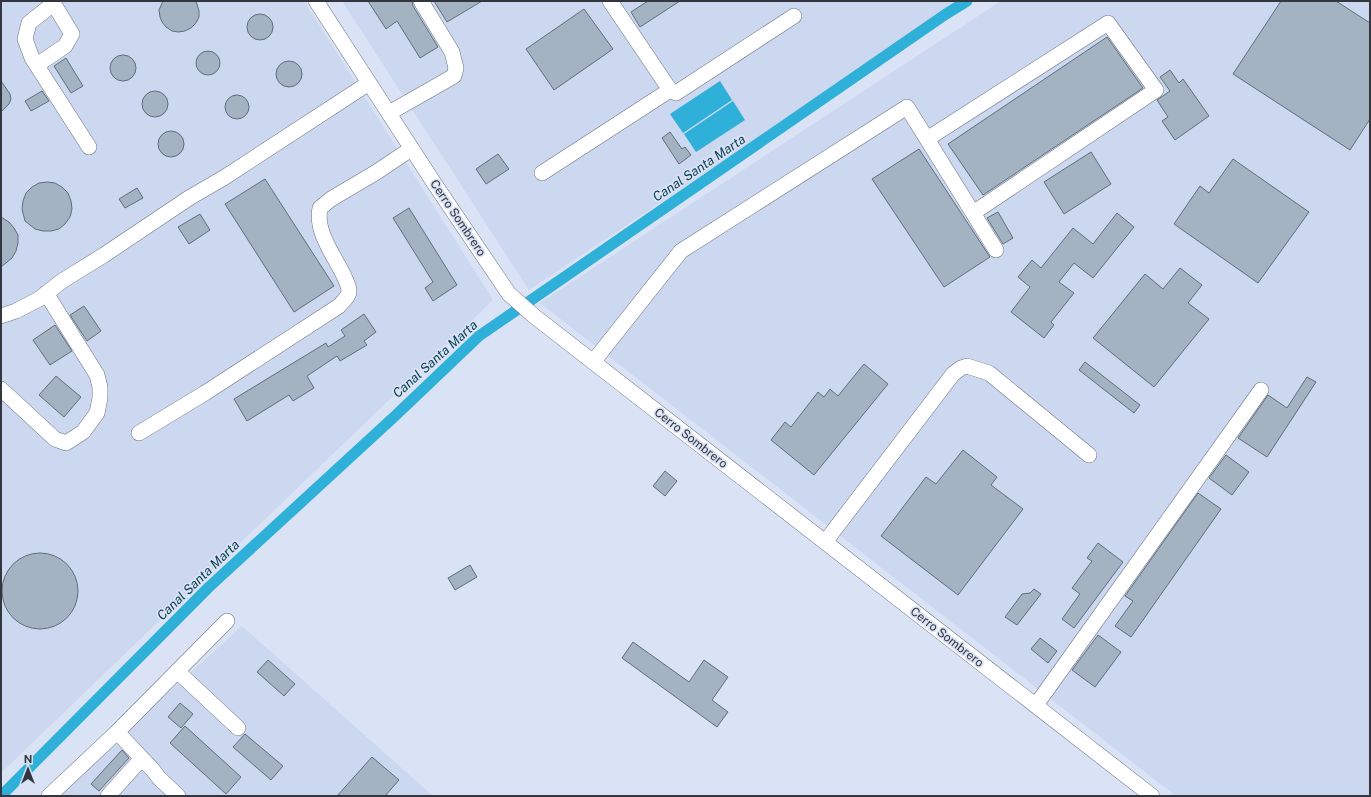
<svg xmlns="http://www.w3.org/2000/svg" width="1371" height="797" font-family="'Public Sans',sans-serif">
<rect width="100%" height="100%" fill="#dae2f5"/>
<!-- built -->
<path fill="#ccd7f0" d="M1,1H304L493,300L1,773Z
M342,1H964L529,290Z
M1001,1H1370V796H1176L540,303Z
M242,626L433,796H54Z"/>
<!-- water -->
<path fill="#2eb0d9" d="M720,81L732,100L683,133L670,114Z
M733,101L745,120L696,152L684,134Z"/>
<g fill="none" stroke-linecap="round" stroke-linejoin="round">
<!-- canal -->
<path stroke="#2eb0d9" stroke-width="11" d="M1,796L209,587L395,416L479,336L946,14L967,1"/>
</g>
<!-- building -->
<path fill="#a3b3c1" stroke="#606e7c" d="M163,1H196L199,11V17L196,23L191,28L185,31L178,32L172,31L166,27L162,22L160,17L159,10Z
M368,1H412L413,6L438,47L420,58L397,21L386,29Z
M434,1H482L447,22Z
M648,1H680L640,27L631,12Z
M1281,1H1336L1370,23V119L1350,150L1233,74Z
M584,9L613,49L554,90L526,49Z
M247 27a13 13 0 1 1 26 0a13 13 0 1 1-26 0Z
M1107,37L1143,88L983,195L948,144Z
M196 63a12 12 0 1 1 24 0a12 12 0 1 1-24 0Z
M110 68a13 13 0 1 1 26 0a13 13 0 1 1-26 0Z
M66,58L83,86L71,93L54,66Z
M276 74a13 13 0 1 1 26 0a13 13 0 1 1-26 0Z
M1170,70L1179,83L1183,79L1209,116L1175,140L1162,121L1168,117L1157,100L1170,91L1160,77Z
M1,81L10,94L11,99L9,104L1,112Z
M42,91L49,101L31,111L25,101Z
M142 104a13 13 0 1 1 26 0a13 13 0 1 1-26 0Z
M225 107a12 12 0 1 1 24 0a12 12 0 1 1-24 0Z
M158 144a13 13 0 1 1 26 0a13 13 0 1 1-26 0Z
M670,132L682,149L685,147L691,155L679,164L662,138Z
M919,149L990,257L944,287L872,179Z
M1091,152L1111,184L1064,214L1044,182Z
M498,154L509,169L486,184L476,169Z
M1233,159L1309,212L1258,283L1174,224L1200,186L1209,193Z
M265,179L334,286L294,312L225,204Z
M47,182L55,183L62,187L68,193L71,201L72,209L70,217L65,224L59,229L51,231H43L35,229L25,221L22,209L23,201L26,193L32,187L39,183Z
M137,188L143,198L125,208L119,199Z
M409,208L457,285L433,301L425,288L433,282L393,218Z
M998,212L1013,238L1003,244L987,218Z
M1117,213L1134,227L1093,278L1074,263L1059,282L1074,293L1051,322L1054,325L1044,338L1011,312L1030,287L1018,277L1032,260L1041,268L1073,228L1093,244Z
M200,214L210,230L189,244L178,227Z
M1,217L9,222L14,228L18,235V243L16,251L12,258L1,267Z
M1180,268L1202,285L1188,303L1209,319L1154,387L1093,338L1145,274L1163,289Z
M84,306L101,331L87,341L70,315Z
M364,314L376,332L364,341L367,345L340,361L337,356L307,376L314,388L293,401L289,395L247,421L234,399L326,343L328,347L345,336L341,330Z
M55,325L72,351L50,365L33,340Z
M1085,362L1140,405L1134,413L1079,370Z
M864,364L888,384L814,475L771,440L785,422L791,427L818,392L824,397L830,389L838,396Z
M56,376L81,397L64,417L39,395Z
M1307,377L1316,382L1267,457L1238,438L1268,395L1287,408Z
M963,450L997,477L991,485L1023,509L958,595L881,536L926,477L936,484Z
M1226,455L1249,472L1232,495L1209,478Z
M665,471L677,481L665,496L653,486Z
M1198,493L1221,509L1131,637L1115,626L1133,601L1125,596Z
M1098,543L1123,562L1074,628L1062,619L1080,594L1072,588L1092,561L1087,558Z
M2 591a38 38 0 1 1 76 0a38 38 0 1 1-76 0Z
M470,565L477,577L455,590L448,578Z
M1034,589L1041,594L1017,625L1005,617L1022,594L1030,593Z
M1098,635L1121,652L1095,687L1072,670Z
M1040,638L1057,651L1048,663L1031,649Z
M633,642L689,682L704,660L728,677L712,700L728,712L717,727L622,658Z
M268,660L295,684L284,696L257,672Z
M180,703L193,714L181,728L168,717Z
M185,726L241,777L226,794L170,743Z
M245,734L283,766L271,780L233,747Z
M122,750L129,758L99,791L91,784Z
M372,757L399,780L385,796H337Z"/>
<g fill="none" stroke-linecap="round" stroke-linejoin="round">
<defs>
<path id="minor" d="M316,1L434,183L509,294L534,316L1152,796
M610,1L670,90L676,93L794,16
M53,4L29,23L25,39L32,58L89,147
M37,65L65,46L72,34L52,1
M389,113L454,76L456,68L452,52L421,1
M927,139L1108,23L1156,90L973,213
M542,173L670,90
M1,316L16,311L39,299L62,281L104,255L189,198L225,177L369,83
M593,362L681,251L907,107L996,250
M1,389L55,439L66,443L83,432L97,413L100,398V387L97,375L46,293
M139,433L205,393L339,306C343,301 349,297 349,291C349,286 346,281 344,276C334,255 315,232 320,208L331,199L375,173L411,149
M825,542L953,374L961,368L967,366L989,373L1089,455
M177,671L238,728
M1036,705L1261,390
M117,732L153,770L159,778L178,796
M49,796L117,732L227,621
M108,796L142,758"/>
</defs>
<!-- minor casing -->
<use href="#minor" stroke="#6c7283" stroke-width="16"/>
<!-- minor -->
<use href="#minor" stroke="#fff" stroke-width="15"/>
</g>
<g text-anchor="middle" dominant-baseline="central" stroke-width="3.5" stroke-linejoin="round" paint-order="stroke">
<!-- street labels -->
<g font-size="12" fill="#33363e" stroke="#dae2f5">
<text transform="translate(458 218) rotate(56)">Cerro Sombrero</text>
<text transform="translate(691 438) rotate(38)">Cerro Sombrero</text>
<text transform="translate(947 637) rotate(38)">Cerro Sombrero</text>
</g>
<!-- water labels -->
<g font-size="13" font-style="italic" fill="#0b4253" stroke="#dae2f5">
<text transform="translate(699 168) rotate(-34)">Canal Santa Marta</text>
<text transform="translate(435 359) rotate(-42)">Canal Santa Marta</text>
<text transform="translate(198 580) rotate(-44)">Canal Santa Marta</text>
</g>
</g>
<!-- border -->
<rect width="1371" height="797" fill="none" stroke="#33363e" stroke-width="4"/>
<!-- north arrow -->
<g transform="translate(28 769)" stroke="#dae2f5" stroke-width="3" paint-order="stroke">
<path d="M0-3L7 15L0 10L-7 15Z" fill="#33363e"/>
<text y="-6" font-size="11" font-weight="bold" text-anchor="middle" fill="#33363e">N</text>
</g>
</svg>
